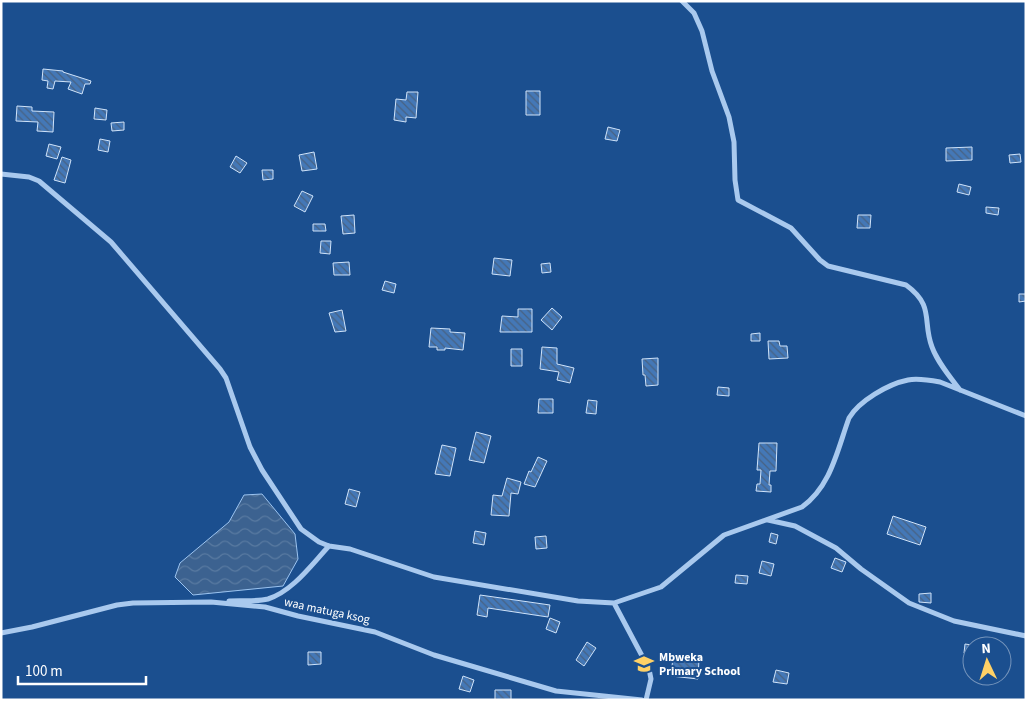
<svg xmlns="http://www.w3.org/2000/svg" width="1027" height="701" font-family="'Source Sans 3',sans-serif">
<defs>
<pattern id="water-waves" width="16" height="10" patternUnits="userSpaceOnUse" patternTransform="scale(1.25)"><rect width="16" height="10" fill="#3c6290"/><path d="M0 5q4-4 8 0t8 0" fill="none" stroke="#597aa1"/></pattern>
<pattern id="building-back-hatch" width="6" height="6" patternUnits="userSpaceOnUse" patternTransform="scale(1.25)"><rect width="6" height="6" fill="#4478b7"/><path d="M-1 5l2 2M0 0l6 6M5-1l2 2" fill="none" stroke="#486282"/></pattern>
</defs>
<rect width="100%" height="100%" fill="#1b4f8f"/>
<!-- water -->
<path fill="url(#water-waves)" stroke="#9cc4f0" d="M262,494L295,534L298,559L283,586L193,595L175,577L180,563L229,522L244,495Z"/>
<!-- building -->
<path fill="url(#building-back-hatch)" stroke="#cfe3fa" d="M43,69L63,71V72L91,81L90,84H85L82,94L68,89L71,82L55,81L53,89L47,88L48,81L42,80Z
M526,91H540V115H526Z
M407,92H418L416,118L406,117V122L394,120L396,99L406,100Z
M17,106L32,107V111L54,112L53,132L37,131L38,122L16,121Z
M95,108L107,110L106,120L94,119Z
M124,122V130L112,131L111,123Z
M608,127L620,130L617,141L605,139Z
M100,139L110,141L108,152L98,150Z
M49,144L61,147L57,159L46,156Z
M972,147V160L946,161V148Z
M314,152L317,169L302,171L299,155Z
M1020,154L1021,162L1010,163L1009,155Z
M236,156L247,163L240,173L230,167Z
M62,157L71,160L65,183L54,180Z
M262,170H273V179L263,180Z
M959,184L971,187L969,195L957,192Z
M302,191L313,196L305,212L294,206Z
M986,207L999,208L998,215L986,213Z
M354,215L355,233L343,234L341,216Z
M858,215H871L870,228H857Z
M313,224H325L326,231H313Z
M321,241H331L330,254L320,253Z
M494,258L512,260L510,276L492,274Z
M349,262L350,275H334L333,263Z
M550,263L551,272L542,273L541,264Z
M385,281L396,284L394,293L382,290Z
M1019,294H1026V301L1019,302Z
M552,308L562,317L552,330L541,320Z
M518,309H532V332H500L502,316L518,317Z
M342,310L346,331L335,332L329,313Z
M431,328L450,329V332L465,333L463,350L445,348V350H437V347H429Z
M760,333V341H751V334Z
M768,341H779L780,346H787L788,358L769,359Z
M542,347L557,348V364L574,368L570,383L557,380L559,372L540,369Z
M511,349H522V366H511Z
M658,358V385L646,386L645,375H643L642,359Z
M718,387L729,388V396L717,395Z
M539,399H553V413H538Z
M588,400L597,401L596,414L586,413Z
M476,432L491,436L484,463L469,460Z
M759,443H777L776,471H770L769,485H771V492L756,491L757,484H760L761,470H757Z
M442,445L456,448L450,476L435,474Z
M538,457L547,461L535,487L524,484L529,471L531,472Z
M507,478L521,482L518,494L511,493L509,516L491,515L493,495L502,496Z
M349,489L360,492L356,507L345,504Z
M893,516L926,527L920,545L887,534Z
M475,531L486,533L484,545L473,543Z
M771,533L778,535L776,544L769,542Z
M546,536L547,548L536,549L535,537Z
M835,558L846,562L842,572L831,568Z
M762,561L774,564L771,576L759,573Z
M736,575L748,576L747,584L735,583Z
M931,593V603L919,602V594Z
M480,595L550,605L548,617L488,608L487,617L477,615Z
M550,618L560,622L556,633L546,629Z
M587,642L596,648L584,666L576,660Z
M965,644L972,645V653H964Z
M308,652H321V664L308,665Z
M673,657L699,659L698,679L671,676Z
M776,670L789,673L787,684L773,682Z
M463,676L474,680L470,692L459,689Z
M495,690H511V700H495Z"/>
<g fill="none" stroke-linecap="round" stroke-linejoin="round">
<!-- minor -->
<path stroke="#a9c9ee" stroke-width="5" d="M682,1L694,13L702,31L712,71L729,117L734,142L735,180L738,200L791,228L820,260L828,266L906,285C935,306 922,321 932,347C938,363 950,377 960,390
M1,174L29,177L39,181L111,242L220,369L226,378L250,447L262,470L301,529L319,542L329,546L350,549L434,577L578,601L614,603L661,587L724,535L802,507C831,486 837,451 849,418C859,401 888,384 908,380C918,378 929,380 940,382L1026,416
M768,520L795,526L836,548L861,569L909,603L954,621L1026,636
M229,601C241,600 256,602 268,599C293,591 312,564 329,546
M614,603L649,669L651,679L646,700
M1,633L32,627L117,605L133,603L211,602L265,607L298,616L375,632L434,655L556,691L642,700"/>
</g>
<!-- icons -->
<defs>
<symbol id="school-bare" viewBox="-9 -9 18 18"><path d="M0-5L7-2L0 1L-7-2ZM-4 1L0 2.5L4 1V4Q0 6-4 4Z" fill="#ffd166" stroke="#1b4f8f" stroke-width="2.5" paint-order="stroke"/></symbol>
</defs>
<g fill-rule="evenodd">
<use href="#school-bare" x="630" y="650" width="28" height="28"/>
</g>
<g text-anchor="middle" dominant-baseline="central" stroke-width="4" stroke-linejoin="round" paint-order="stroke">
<!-- street labels -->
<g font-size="12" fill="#fff" stroke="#1b4f8f">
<text transform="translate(327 611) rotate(12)">waa matuga ksog</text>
</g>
<!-- poi labels -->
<g font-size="12" font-weight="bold" fill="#fff" stroke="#1b4f8f" text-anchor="start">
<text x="659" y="657">Mbweka<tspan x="659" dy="14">Primary School</tspan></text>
</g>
</g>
<!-- border -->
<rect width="1027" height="701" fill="none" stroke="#ffffff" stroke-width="5"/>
<!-- north arrow -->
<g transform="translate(987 661) rotate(356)"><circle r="24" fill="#1b4f8f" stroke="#7695bc"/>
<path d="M0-4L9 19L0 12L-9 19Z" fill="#ffd166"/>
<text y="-8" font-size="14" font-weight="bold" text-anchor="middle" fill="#ffffff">N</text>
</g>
<!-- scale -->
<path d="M18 676v8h128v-8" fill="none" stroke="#ffffff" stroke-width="2.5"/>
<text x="25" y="676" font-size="15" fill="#ffffff" stroke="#1b4f8f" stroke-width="4" paint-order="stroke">100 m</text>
</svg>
